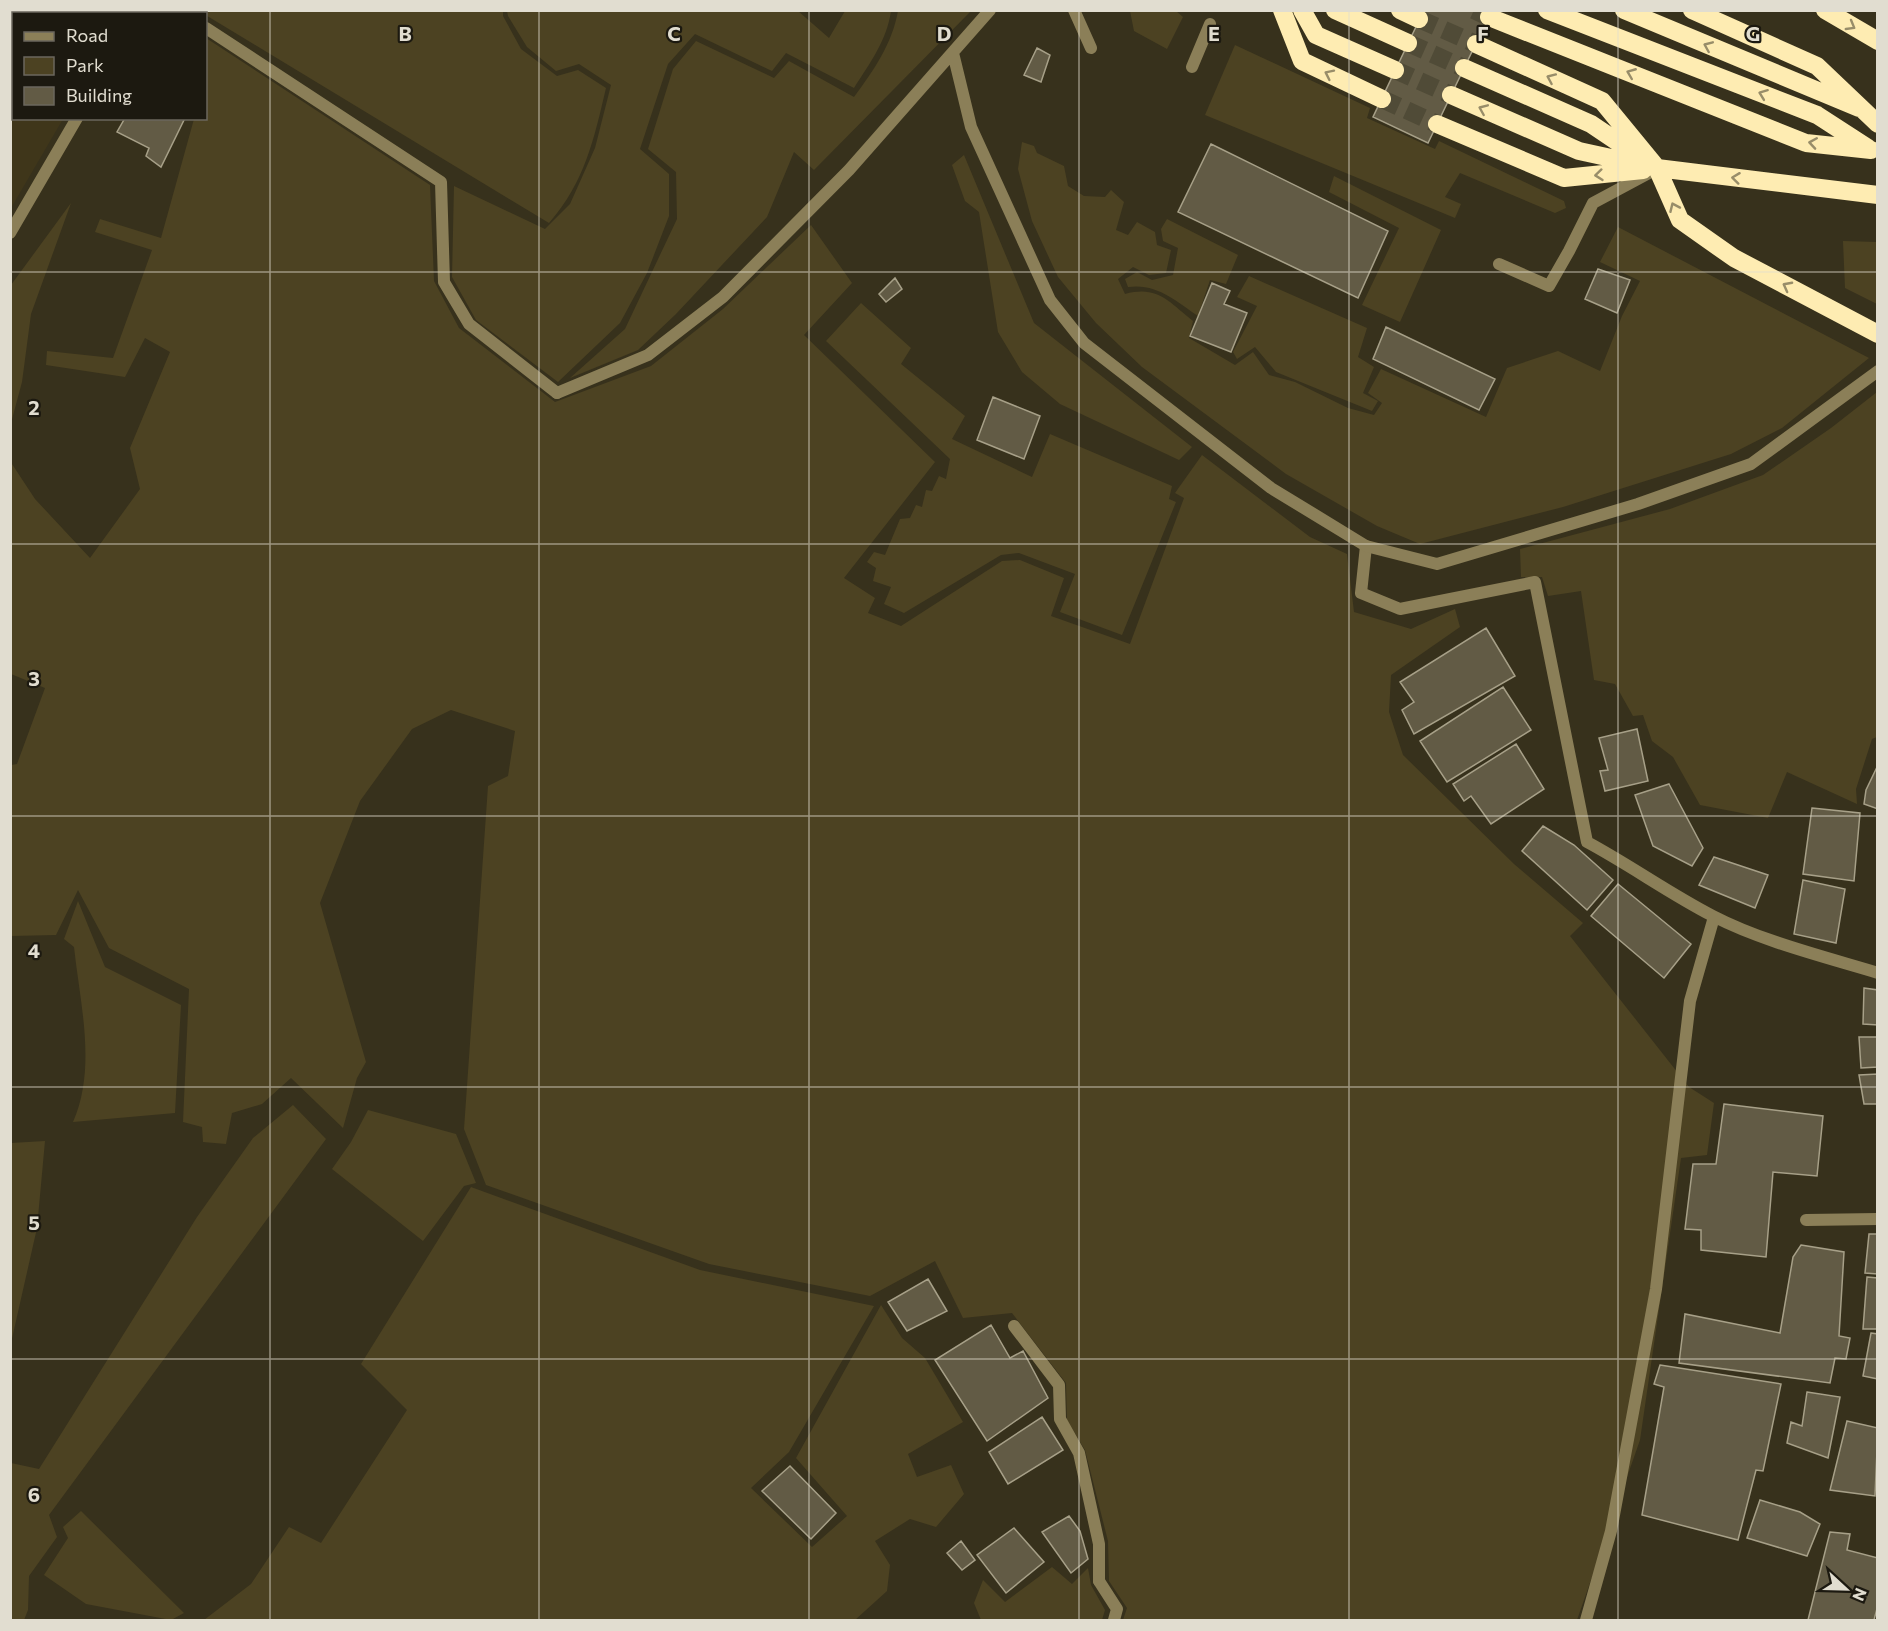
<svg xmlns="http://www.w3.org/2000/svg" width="1888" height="1631" font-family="Commissioner,sans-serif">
<rect width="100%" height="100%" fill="#37311c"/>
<!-- built -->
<path fill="#3f361a" d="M11,10H100L105,13L14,14V118L63,119L11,208Z"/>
<!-- green -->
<path fill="#4c4222" d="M199,11H503V16L521,49L557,76L578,70L606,88C594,139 585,182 549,223Z
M507,11H798L829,38L845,11H891C887,40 870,63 854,88L786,53L772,71L695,34L668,64L640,149L669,174V216L647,273L620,323L558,382L476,320L452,277L454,186L545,229L570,204L595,148L611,85L579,64L556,71L527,47L508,16Z
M898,11H971L814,170L794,152L767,217L676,314L638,350L570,378L625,329L677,219L676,172L648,149L673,69L696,41L774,78L789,61L854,97C874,70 892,44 898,11Z
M1130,11H1176L1183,17L1167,49L1134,31Z
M206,38L430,185L434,281L459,328L555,402L651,366L723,309L811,225L852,283L804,335L935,462L844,578L875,598L868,613L901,626L1002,561L1020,560L1064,578L1051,616L1130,644L1184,498L1175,493L1202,455L1310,537L1347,554L1354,612L1411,629L1455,609L1460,627L1391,675L1389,712L1403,755L1514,864L1583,923L1570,936L1689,1087L1714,1103L1707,1155L1681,1158L1640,1440L1577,1620H1123L1127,1608L1109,1581L1108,1541L1085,1450L1067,1420L1066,1383L1012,1313L963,1318L935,1261L870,1296L709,1264L486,1185L464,1129L488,786L508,776L515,731L451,710L412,729L360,801L320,903L366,1062L357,1078L343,1128L291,1078L262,1104L232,1113L226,1144L203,1142L202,1127L183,1122L189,989L109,948L78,890L56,935L11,936V765L17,764L45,688L11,674L10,461L35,499L90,558L140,489L130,448L170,352L145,338L125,377L46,365L47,351L113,358L152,250L95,232L100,219L161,238L194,119L206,118Z
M1235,45L1370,108L1367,118L1435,149L1439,141L1564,201L1566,208L1555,213L1460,173L1445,197L1461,204L1455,218L1205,115Z
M1022,142L1034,146L1037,153L1064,166L1068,186L1084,196L1105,197L1111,190L1124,202L1116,230L1128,235L1137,222L1155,232L1157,245L1171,250L1166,273L1149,275L1133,267L1118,279L1125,294C1158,285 1169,302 1193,321L1189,338L1235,365L1253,352L1269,375L1295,382L1348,408L1374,415L1382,403L1368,393L1381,369L1486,417L1507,368L1558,351L1600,371L1622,316L1640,281L1600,262L1618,227L1869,358L1782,428L1731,454L1563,507L1420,544L1377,526L1286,474L1142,367L1096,323L1058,277L1032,221L1018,169Z
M964,155L1034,323L1192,447L1179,460L1060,404L1022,372L998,332L979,212L965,201L952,165Z
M1334,176L1441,230L1400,322L1362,305L1399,228L1329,192Z
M71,203L31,314L22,382L11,423V285Z
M1167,219L1238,255L1226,284L1210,280L1198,316C1176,301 1157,283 1128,287L1125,279L1137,272L1152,280L1173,275L1178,248L1163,241L1161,229Z
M1843,241L1877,242V304L1845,288Z
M1249,276L1367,328L1358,357L1374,367L1363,393L1378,401L1372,411L1276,372L1255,347L1237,359L1233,352L1257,306L1237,297Z
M861,303L911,348L901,364L965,416L952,439L1032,477L1050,434L1172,486L1169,499L1176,502L1122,635L1060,612L1075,574L1019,553L1001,555L904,613L884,604L891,587L873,581L876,568L867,562L874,552L885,555L900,519L910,518L916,505L922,507L926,490L932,491L939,476L946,479L950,459L826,341Z
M1877,392V737L1872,739L1856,789L1857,804L1787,772L1768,818L1700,805L1673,757L1652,741L1643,715L1633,716L1615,684L1594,680L1581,591L1548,596L1542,577H1521L1520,549L1670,509L1763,475L1831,428Z
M78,901L105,967L181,1005L175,1113L73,1122C97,1067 80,1004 74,947L64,939Z
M293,1105L326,1139L49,1515L57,1537L29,1576L28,1610L24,1620H11V1463L39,1469L197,1217L253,1138Z
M368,1110L456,1134L476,1183L464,1186L423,1241L332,1169L351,1142Z
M45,1141L37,1228L11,1343V1143Z
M471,1187L700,1270L874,1306L789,1452L751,1488L812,1547L847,1516L796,1458L881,1305L902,1338L925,1358L963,1422L908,1454L917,1477L951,1465L964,1494L936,1527L910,1519L875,1541L890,1565L887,1591L855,1620H204L251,1584L289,1527L321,1543L407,1410L361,1364Z
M81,1511L184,1613L171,1620L86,1604L44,1575L68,1538L63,1527Z
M1052,1567L1072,1584L1088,1568L1091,1585L1105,1610L1102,1620H981L974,1603L983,1580L1005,1602Z"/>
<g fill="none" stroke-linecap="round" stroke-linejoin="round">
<!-- stream -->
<path stroke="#1b1400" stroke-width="12" d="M10,13L12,10"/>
</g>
<!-- building -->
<path fill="#625b45" stroke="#a7a088" stroke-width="1.5" d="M1424,10H1492L1428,143L1373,117Z
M1037,48L1050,55L1041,82L1024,75Z
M125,118H185L161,167L146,156L149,148L117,132Z
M1211,144L1388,231L1358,298L1178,212Z
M1598,269L1630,280L1617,313L1585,299Z
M895,278L902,289L886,302L879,294Z
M1212,283L1230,291L1224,304L1247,313L1231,352L1190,336Z
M1386,327L1495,379L1479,410L1373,359Z
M993,397L1040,416L1024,459L977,440Z
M1486,628L1515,676L1414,734L1402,710L1414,702L1400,682Z
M1503,687L1531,730L1447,782L1420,741Z
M1637,729L1648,781L1605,791L1600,771L1608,770L1599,738Z
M1516,744L1544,789L1491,824L1471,796L1464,801L1453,784Z
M1878,765V809L1864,804L1866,790Z
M1669,784L1703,848L1692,866L1653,846L1635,795Z
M1812,808L1860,813L1854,881L1803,874Z
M1543,826L1574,845L1613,880L1587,910L1522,851Z
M1714,857L1768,875L1755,908L1699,885Z
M1803,880L1845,889L1836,943L1794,934Z
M1618,884L1691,944L1664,978L1591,916Z
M1864,988L1878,990V1025L1863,1024Z
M1859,1037H1878V1067L1861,1068Z
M1878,1074V1104H1864L1859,1075Z
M1724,1104L1823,1116L1817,1176L1773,1172L1766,1257L1701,1250V1230L1685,1229L1693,1164H1716Z
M1869,1234H1878V1274L1865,1273Z
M1801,1245L1844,1252L1839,1336L1850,1338L1846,1359L1835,1358L1830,1383L1679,1363L1685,1314L1780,1333L1793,1257Z
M1867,1277L1878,1278V1329H1863Z
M928,1279L947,1311L907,1331L888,1302Z
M991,1325L1010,1358L1023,1351L1048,1398L987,1441L935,1360Z
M1871,1333L1878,1334V1379L1863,1376Z
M1660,1365L1781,1384L1763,1471L1756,1470L1738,1540L1642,1515L1664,1387L1654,1384Z
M1807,1392L1840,1397L1828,1458L1787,1443L1791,1422L1802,1426Z
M1042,1417L1063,1450L1008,1484L989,1452Z
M1847,1421L1878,1428L1875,1496L1830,1490Z
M790,1466L836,1513L811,1539L762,1491Z
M1760,1500L1800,1512L1820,1524L1807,1556L1747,1538Z
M1069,1516L1080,1531L1088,1559L1071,1573L1042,1532Z
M1014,1528L1044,1562L1006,1593L977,1555Z
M1830,1532L1850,1534L1847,1550L1878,1558V1605L1874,1620H1808Z
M961,1541L975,1560L962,1570L947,1553Z"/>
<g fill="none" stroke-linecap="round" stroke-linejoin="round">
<!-- highway-tunnel -->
<path stroke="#504b37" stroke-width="18" stroke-dasharray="18 9" stroke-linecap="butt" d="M1474,10L1489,17
M1419,19L1476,44
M1408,43L1464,68
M1395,70L1451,95
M1382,99L1437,124"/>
<!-- lane -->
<path stroke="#8b7f58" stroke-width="12" d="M179,10L183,14
M1074,10L1091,48
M206,28L441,182L444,282L469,324L557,393
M1192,67L1210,24
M1499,264L1549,286L1569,251L1593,203L1649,173
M1366,546L1361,593L1400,609L1535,582L1587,842C1630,865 1670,894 1713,916C1761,941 1825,957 1878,973
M1014,1326L1059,1385L1060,1419L1079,1453L1099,1544V1581
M1586,1620L1611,1531L1656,1289L1690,1001L1714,917"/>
<!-- street -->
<path stroke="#8b7f58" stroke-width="12" d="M141,14L142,10
M953,53L971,127L1050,300L1084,343L1271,488L1366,546L1437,564L1638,504L1751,464L1878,371
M10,233L77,118
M557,393L648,355L723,297L849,170L990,10
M1806,1220L1878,1219
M1099,1581L1117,1609L1114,1620"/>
<!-- highway -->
<path stroke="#feecb2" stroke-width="18" d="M1282,10L1302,61L1382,99
M1302,10L1316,35L1395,70
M1335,10L1408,43
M1400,10L1419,19
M1547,10L1817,115L1868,148
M1624,10L1859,108
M1692,10L1817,66L1878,124
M1825,10L1878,41
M1489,17L1806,143L1871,150
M1476,44L1602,101L1657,168L1680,220L1734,258L1878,334
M1464,68L1591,124L1640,157
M1451,95L1579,151L1657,168L1878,195
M1437,124L1564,178L1643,170"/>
</g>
<!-- one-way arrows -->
<defs><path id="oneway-chevron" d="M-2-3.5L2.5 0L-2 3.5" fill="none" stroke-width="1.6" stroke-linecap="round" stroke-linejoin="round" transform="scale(1.5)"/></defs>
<g stroke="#988d69">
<use href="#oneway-chevron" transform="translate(1851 26) rotate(30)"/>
<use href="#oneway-chevron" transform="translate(1708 46) rotate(-157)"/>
<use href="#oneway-chevron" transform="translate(1631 73) rotate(-158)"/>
<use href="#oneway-chevron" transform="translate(1329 74) rotate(-154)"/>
<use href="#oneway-chevron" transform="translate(1551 78) rotate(-156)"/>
<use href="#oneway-chevron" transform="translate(1763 94) rotate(-159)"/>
<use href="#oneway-chevron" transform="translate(1483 109) rotate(-157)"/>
<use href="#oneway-chevron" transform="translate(1813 143) rotate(-171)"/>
<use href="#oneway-chevron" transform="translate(1599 175) rotate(174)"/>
<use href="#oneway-chevron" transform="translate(1736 178) rotate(-173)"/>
<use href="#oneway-chevron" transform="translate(1674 207) rotate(-114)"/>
<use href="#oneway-chevron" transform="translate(1787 286) rotate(-152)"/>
</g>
<!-- grid -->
<path fill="none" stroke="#e1ddd0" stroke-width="1.5" stroke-opacity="0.55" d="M270,10V1620M539,10V1620M809,10V1620M1079,10V1620M1349,10V1620M1618,10V1620M10,272H1878M10,544H1878M10,816H1878M10,1087H1878M10,1359H1878"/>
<g font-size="20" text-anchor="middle" font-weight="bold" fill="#e1ddd0" stroke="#1c1910" stroke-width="4.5" stroke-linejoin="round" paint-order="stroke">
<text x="405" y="41">B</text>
<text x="674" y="41">C</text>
<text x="944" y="41">D</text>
<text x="1214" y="41">E</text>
<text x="1483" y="41">F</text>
<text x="1753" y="41">G</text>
<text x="34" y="415">2</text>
<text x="34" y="686">3</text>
<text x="34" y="958">4</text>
<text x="34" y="1230">5</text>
<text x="34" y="1502">6</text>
</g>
<!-- border -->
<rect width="1888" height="1631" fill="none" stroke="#e1ddd0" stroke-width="24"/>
<!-- legend -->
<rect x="12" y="12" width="195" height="108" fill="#1c1910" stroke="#6b675d" stroke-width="1.5"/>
<rect x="24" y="32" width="30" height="9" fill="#8b7f58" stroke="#6b675d" stroke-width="1.5"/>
<text x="66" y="42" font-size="18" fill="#e1ddd0">Road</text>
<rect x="24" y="57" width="30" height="18" fill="#4c4222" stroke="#6b675d" stroke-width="1.5"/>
<text x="66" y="72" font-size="18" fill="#e1ddd0">Park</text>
<rect x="24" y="87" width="30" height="18" fill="#625b45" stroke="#6b675d" stroke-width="1.5"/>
<text x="66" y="102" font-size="18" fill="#e1ddd0">Building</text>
<!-- north arrow -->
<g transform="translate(1846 1589) rotate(112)" stroke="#1c1910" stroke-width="4.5" paint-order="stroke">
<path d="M0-4.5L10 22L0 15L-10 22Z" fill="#e1ddd0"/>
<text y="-9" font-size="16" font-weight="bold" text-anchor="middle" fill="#e1ddd0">N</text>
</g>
</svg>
